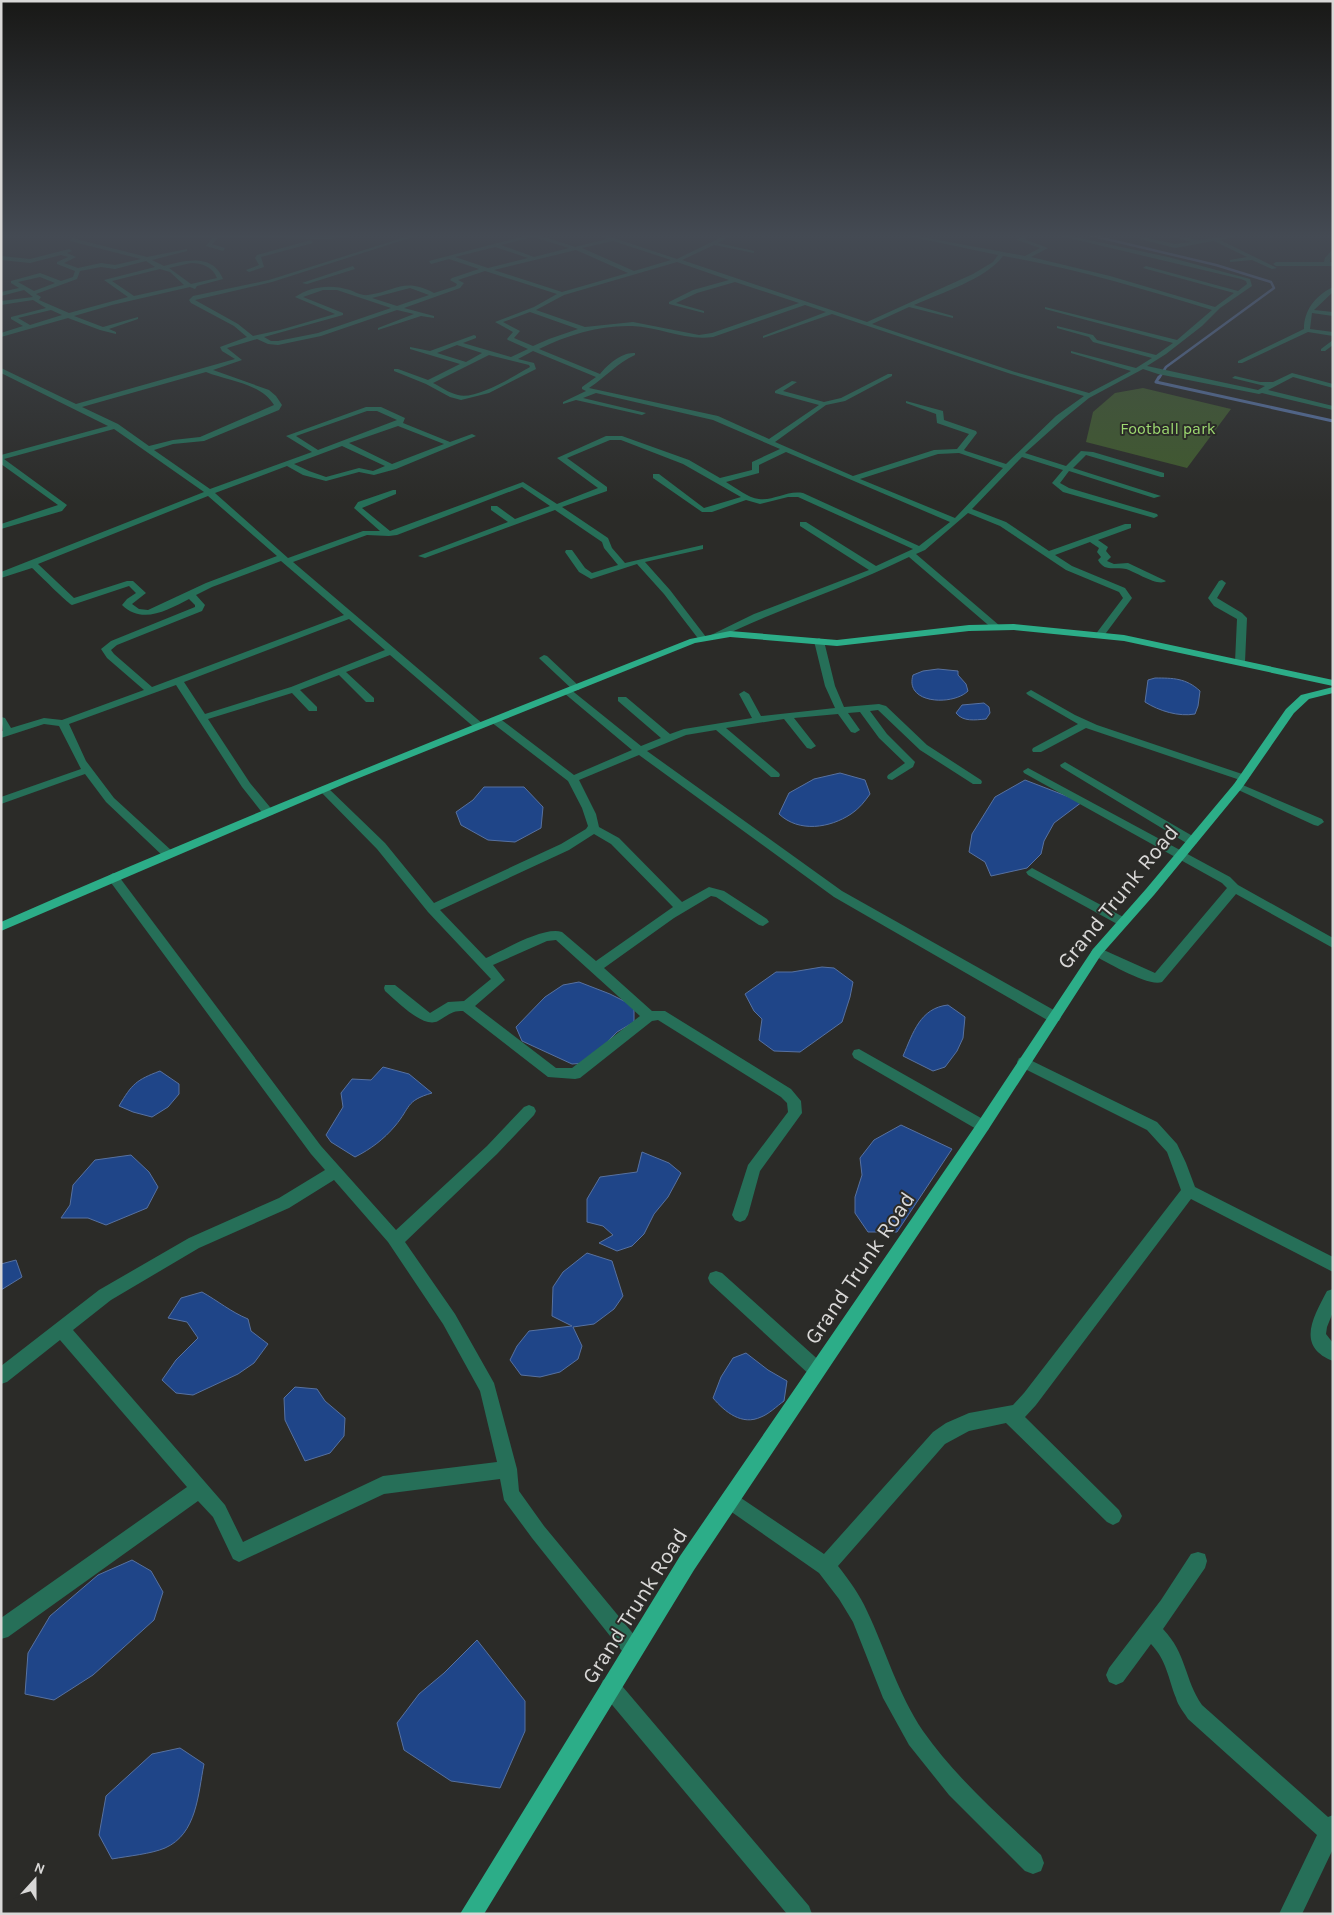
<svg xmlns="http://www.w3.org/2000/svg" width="1334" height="1915" font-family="Karla,sans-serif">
<rect width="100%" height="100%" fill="#2b2b28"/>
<!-- green -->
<path fill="#405a2d" d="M1143,388L1231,409L1187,468L1086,442L1093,412L1115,393Z"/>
<!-- water -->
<path fill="#1f4588" stroke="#5771a0" d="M938,669L958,671V675L966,684L968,691C953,706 904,704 913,675L923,671Z
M1155,678C1173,678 1186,678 1200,691L1198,706L1195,714C1179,717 1159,711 1145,702L1148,680Z
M984,703L989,707L990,713L986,719C975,720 963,722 956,713L962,705Z
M840,773L865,780L870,794C865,801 859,809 851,814C830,828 799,833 779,814L789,793L814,779Z
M1025,780L1082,802L1054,823L1044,841L1041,854L1027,868L991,876L985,862L969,852L972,834L995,797Z
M484,787H524L543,807L541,828L515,842L488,840L461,825L456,812L473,800Z
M822,967L834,968L853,982L850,997L842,1022L800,1052L774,1051L759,1040L762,1019L754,1011L745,994L776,972H792Z
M579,982L610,994L634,1006V1022L617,1032L586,1063L572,1064L522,1041L516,1027L545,997L563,985Z
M948,1005L965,1017L963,1038L957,1051L945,1067L933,1071L903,1056C913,1033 920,1008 948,1005Z
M383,1067L409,1074L432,1093C405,1101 411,1107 395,1126C384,1139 371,1149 355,1157L331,1142L326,1135L343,1107L341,1093L352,1079L371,1080Z
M160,1071L179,1084V1094L168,1107L152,1117L133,1112L119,1106C132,1084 136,1080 160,1071Z
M901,1125L952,1149L897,1232H868L855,1213V1197L862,1175L860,1158L874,1140Z
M642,1152L669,1163L681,1173L668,1197L654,1214L644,1234L632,1246L617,1251L599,1243L613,1235L603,1226L587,1222V1199L600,1177L637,1172Z
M131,1155L149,1172L158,1187L147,1208L106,1225L88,1218H61L70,1205L73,1185L95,1160Z
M587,1253L612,1261L623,1296L614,1309L594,1324L573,1327L582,1346L578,1359L560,1372L540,1377L521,1375L510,1360L517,1346L529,1331L572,1326L552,1316L553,1287L563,1272Z
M16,1260L22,1277L1,1290V1264Z
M202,1292C218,1301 231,1312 248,1319L251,1331L268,1344L254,1363L238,1374L193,1395L176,1393L162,1380L176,1360L198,1338L187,1322L168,1318L181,1298Z
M746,1353L768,1370L787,1381L784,1401C777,1406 769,1414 761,1417C742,1426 725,1412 713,1398L721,1377L733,1358Z
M295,1387L317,1389L325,1401L345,1418L344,1436L330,1453L305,1461L285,1420L284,1398Z
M132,1560L151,1571L163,1592L154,1620L93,1675L54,1700L25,1694L28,1653L50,1616L98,1575Z
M477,1640L525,1701V1731L500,1788L451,1781L404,1750L397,1723L419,1694L444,1673Z
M180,1748L204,1764C198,1794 197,1834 165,1848C151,1854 128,1856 112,1859L99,1835L106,1796L152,1754Z"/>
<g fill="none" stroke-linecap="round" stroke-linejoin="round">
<!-- stream-far1 -->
<path stroke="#5771a0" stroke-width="2.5" d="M1085,234L1216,265L1271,282L1274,288L1166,367L1159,378"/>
<!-- stream -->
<path stroke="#5771a0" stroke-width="3" d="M1159,377L1156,382L1333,421"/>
<!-- minor -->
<path fill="#266f58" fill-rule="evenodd" d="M41,234L330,235L366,234L330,239L219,237L212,244L225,248L223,251L206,246L213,237L44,236Z
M415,234H422L272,282L195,300L238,324L253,336L280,330L335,314L295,297C311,286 331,284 350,290C355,292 362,296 368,295C397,291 404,277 434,293L456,286L457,284L450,280L452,278L479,269L449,259L431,264L429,261L532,234H540L539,235L575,247L607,239L595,234H602L677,259L728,234H733L718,243L754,251V253L714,245L682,260L867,322L973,274L993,262L998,255L898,234H906L1025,256L1040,248L1017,240L1024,234H1029L1024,239L1048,248L1031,257L1110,276L1215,307L1234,293L1143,268L1146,266L1238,291L1247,284L1246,281L1241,279L1052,234H1061L1168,257L1250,279L1252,286L1220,308L1202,326L1166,354L1147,366L1258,390L1265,386L1232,378L1235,376L1260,382H1273L1292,373L1333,384V388L1293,377L1268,390L1333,406V410L1262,393L1259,394L1158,374L1143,369L1089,398L1062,420L1025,453L1066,466L1081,451L1093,452L1164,473V477H1161L1086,455L1073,468L1161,496L1154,498L1069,471L1060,483L1069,488L1157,514L1158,516L1154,518L1063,492L1052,483L1063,470L1022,457L1019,460L972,509L1006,522L1049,551L1125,524H1131V528L1098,540L1108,547L1106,551L1111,557L1107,561L1114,564L1128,563L1166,581C1158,587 1136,572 1126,569C1116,566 1105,573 1098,560L1101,557L1097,552L1099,548L1090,542L1055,555L1072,566L1125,588L1132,598L1103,637L1100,638L1095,635L1123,598L1119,592L1066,570L1000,526L968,513L925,550L916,554L1000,626V630H994L909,557C846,588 780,608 717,639H711V635L754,614L869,570L800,526V522H806L876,566L913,549L798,497H788L760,504L746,500L712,512H702L653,478V474H659L704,508L741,497L683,464L621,440H610L567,458L607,487V491L562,507L608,538L612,548L625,563L703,545V549L645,562L670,590L706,637V641H700L664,594L637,564L591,579L579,572L565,552L566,550H572L585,568L592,573L618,565L604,548L602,542L555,510L425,558L418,556L508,522L491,510V506H497L515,519L550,506L522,487L397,535L389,536L367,535L293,562L483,724V728H475L390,655L346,672L374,698V702H366L339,675L300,690L317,707V711H309L292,693L208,719L250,783L274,812L268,816L264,815L242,787L176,685L69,724L86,761L114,798L172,851L174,854L172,857H164L106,802L85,774L1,804V797L81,769L59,726L44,724L1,738V731H3L1,717L5,718L11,728L44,718L62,720L144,690L107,658L101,649L111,641L195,607V605L189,599C168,610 142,625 122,605L127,599L136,593L129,586L72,605C66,602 39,574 32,568L1,578V572L204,492L114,429L4,459L67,505L62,511L1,529V524L58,505L1,464V455L108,426L1,373V368L76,404L235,359L222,351L220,347L247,337L234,326L191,303L189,300L193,296L269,280ZM533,237L569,248L534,257L501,245ZM613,241L671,260L634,271L582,248ZM495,247L528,258L488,268L455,257ZM576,250L628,273L562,292L494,270ZM1003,256C1074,268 1143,289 1212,310L1177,340L1045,307V309L1173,343L1156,355L1097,340L1093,335L1057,326V328L1089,337L1093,342L1152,358L1136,368L1071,351V353L1131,371L1089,393L1015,372L872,324L909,307L953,318V316L914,305C941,293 986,279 1003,256ZM677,262L729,280L693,290L669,302V304L704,313V311L676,303L697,293L735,282L799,303L712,333L699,335L633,322L585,327L536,310L564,295ZM485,271L557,294L534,307L495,322L513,332L507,339L508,340L528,349L511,357L463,343L476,338V336L474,335L430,351L410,347V349L460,364L428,380L398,369H394V371L426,384L450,397L461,400L489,393L536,369L534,363L518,359L533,351L596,377L582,387V389L586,391L563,402V404L576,400L642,415L646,413L583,398L596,393L713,420L780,449L752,462V470L720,478L689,460L622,436H606L557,458L598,488L557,504L523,482L390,531L362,508L396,494V490H393L358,502L354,508L380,531H363L288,558L215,493L287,466L303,475L326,481L359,472L374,475L396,469L476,436L472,434L450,442L403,423L405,418L381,407H366L286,436L312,452L210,489L154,450L173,444L204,441L279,410L282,405L276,396L269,390L213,370L242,360L227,348L257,339L268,344L278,345L321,336L397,310L414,314L378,328V330L421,316L434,318V316L404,308L460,288L464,283L458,280ZM410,288L429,295L397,306L372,298ZM323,290H337L391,308L318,333L278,341H271L264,337L343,315V313L303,297ZM805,305L826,312L763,336V338L832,314L1011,374L1084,396L1056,416L1006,464L966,451L964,450L977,433L976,431L944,420L943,411L906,401V403L936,414L937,423L969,434L957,449L934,450L853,476L775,442L826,405L845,401L892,376V374H888L841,398L824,402L783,391L797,382L792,381L775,391V393L819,405L769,439L718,416L589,388C606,377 617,363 635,355V353C622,352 608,364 600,374L539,349C567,335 600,325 632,326C660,327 685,341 713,337ZM530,312L578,329L549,339L533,346L514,338L520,331L503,322ZM457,345L482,353L466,362L437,353ZM489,355L529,365L530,367C514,376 476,400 458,395C449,393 441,387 433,383ZM206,372C228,381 261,383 274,405L200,437L173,440L149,446L118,424L82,407ZM367,411H377L397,420L318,450L296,436ZM398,426L444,444L392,464L349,443ZM342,446L385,466L373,471L359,468L326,477L309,471L294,464ZM786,452L950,522L919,546L803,493C787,490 774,501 759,499C748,498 735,487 726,482L759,473V465ZM959,453L1003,468L955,518L860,479L938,454ZM208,496L277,556L206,583L148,610L139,609L132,604L146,593L133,581H127L74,598L38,564ZM281,561L344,615L152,687L114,654L111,650L117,645L202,611L205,605L196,595L212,587ZM349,619L385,650L291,687L205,714L184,682Z
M1164,234L1199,240L1244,234L1220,240L1277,268L1272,269L1252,260L1230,262V260L1247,257L1214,241L1175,248L1140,239L1143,237L1175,244L1191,242Z
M72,238L147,257L187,249V251L152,260L164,266C185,260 213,253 223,279L197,286L195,289L190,287L112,305L74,316L103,327L138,317V319L109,329L116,332V334L100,330L68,318L1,337V333L23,326L11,319V317L46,308L33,300L1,305V301L33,297L24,290L1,296V292L19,288L11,283V281L40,273L61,281L73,277L75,271L57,264V262L68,257L61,255L30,263L1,260V256L30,259L69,249L72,251L67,253L76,257L64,263L78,268L101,263L115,265L141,259L70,241ZM146,261L155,267L104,280L128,297L69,313L39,300L41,297L36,294L77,279L80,271L101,267L115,269ZM191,263C202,263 213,267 217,278L191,284L169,268ZM160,269L170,272L184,285L134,296L112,281ZM40,277L55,283L34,291L18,282ZM51,310L62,315L30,325L18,318Z
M311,240L313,243L261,257L264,267L249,272L246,270L259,265L255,258L257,255Z
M1333,249L1330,262H1333V266H1276L1273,264L1276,262H1324L1325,258Z
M353,266L355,269L307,284L302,283Z
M1333,287V292L1314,310L1333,312V316L1312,313L1310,329L1333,332V336L1308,332L1242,363H1238V361L1304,329C1304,310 1315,296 1333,287Z
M1333,340V345L1325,351H1321V349Z
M1222,580L1226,583L1217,598L1242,613L1247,618L1245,662L1240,665L1235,662L1237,619L1214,606L1208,598L1219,581Z
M819,638L824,641L835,686L844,707L879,704L886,706L927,745L981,780L982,782L981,784H973L920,750L878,710L870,711L887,734L915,762L913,767L892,780L888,779L887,777L888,775L905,763L879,738L860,712L848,713L860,730L855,733L851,732L838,714L794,718L816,746L811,749L807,748L784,719L726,728L779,773L780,775L779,777H771L716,730L686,735L647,751L842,891L1059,1013L1061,1017L1059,1021H1049L834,897L639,755L579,780L596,814L599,827L619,838L682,902L709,887L724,891L767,919L769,922L763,926L759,925L716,897L711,896L674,918L604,968L652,1011H665L791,1089L801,1101L802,1113L760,1171L748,1215L745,1220L740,1222L735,1220L732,1215L748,1165L788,1112L787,1103L781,1097L658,1020L652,1021L580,1078L575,1079L548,1077L463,1011C452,1010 447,1016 438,1021C423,1029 397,1001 385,991L384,988L385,985H395L430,1013L448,1002L464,1001L491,979L428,912L377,849L318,789L323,786L327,787L385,843L434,903L561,844L586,829L588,826L582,808L568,781L491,722V718H499L574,775L632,750L564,693V689H570L641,746L661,738L618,701V697H626L670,734L684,729L752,718L739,694L744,691L749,694L761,716L835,708L825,686L814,641ZM594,834L611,844L673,907L596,961L562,932C544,926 504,950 486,958L440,910L569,850ZM556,940L640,1016L572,1068H556L475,1006L505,980L493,965L547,941Z
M544,655L547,656L579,686V690H573L541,660L539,658Z
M1031,690L1075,715L1097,725L1248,776L1249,778L1244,781L1240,780L1086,728L1041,752H1033L1032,750L1033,748L1078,724L1028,695L1026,693Z
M1065,762L1196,838L1198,841L1196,844H1188L1061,767L1060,765Z
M1028,768L1230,877L1238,885L1333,938V948L1236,894L1162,982C1148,987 1107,962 1093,955L1091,952L1093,949L1097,947L1155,973L1227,888L1222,883L1024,773L1023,771Z
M1238,783L1322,819L1324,822L1318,826L1314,825L1234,788L1233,786L1234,784Z
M1032,868L1127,919L1129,922L1123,926L1119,925L1028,875L1026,872Z
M113,873L117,874L321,1146L396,1230L487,1146L524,1107L529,1105L534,1107L536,1111L534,1115L497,1154L405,1242L455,1314L494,1383L517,1469L519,1491L544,1526L640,1642L643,1649L640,1656L633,1659L626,1656L532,1538L504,1500L500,1479L384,1494L239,1562L233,1559L213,1517L198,1501L8,1637L1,1639V1618L187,1487L60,1340L7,1382L1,1384V1366L99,1290L189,1238L279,1198L325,1170L311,1154L109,880L107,877ZM334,1180L388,1242L443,1324L480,1391L497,1462L383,1476L243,1542L225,1505L73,1330L111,1300L199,1248L289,1208Z
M859,1049L988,1122L990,1126L988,1130L983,1132L978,1130L854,1058L852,1054L854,1050Z
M1024,1057L1157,1122L1177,1144L1186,1163L1195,1187L1333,1257V1272L1191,1199L1036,1405L1025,1417L1119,1510L1122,1516L1119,1522L1113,1525L1107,1522L1006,1423L969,1431L945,1444L838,1566C849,1580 860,1595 867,1611C886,1651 898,1694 923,1731C956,1778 1000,1816 1041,1855L1044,1863L1041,1871L1033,1874L1025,1871L949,1795L909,1745L883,1698L853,1622L839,1599L819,1573L723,1506L720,1500L723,1494L729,1491L735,1494L824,1554L933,1432L946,1423L969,1413L1013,1405L1024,1393L1181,1190L1167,1152L1147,1130L1019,1066L1017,1062L1019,1058Z
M716,1271L722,1273L823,1364L825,1370L823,1376L817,1378L811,1376L710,1283L708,1278L710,1273Z
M1333,1289V1312L1327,1327L1326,1334L1333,1343V1361C1295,1346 1314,1316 1327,1291Z
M1198,1552L1205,1554L1207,1561L1205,1568L1163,1629C1187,1654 1184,1679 1202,1705L1328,1817L1333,1815V1849L1302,1914H1279L1317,1835L1188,1719C1184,1712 1178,1706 1176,1698C1168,1678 1167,1661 1151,1644L1123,1682L1116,1685L1109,1682L1106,1675L1109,1668L1161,1600L1191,1554Z
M610,1677L617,1680L809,1906L812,1914H787L603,1694L600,1687L603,1680Z"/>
<!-- major -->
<path fill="#2cad88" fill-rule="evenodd" d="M1014,624L1124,635L1333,680V686L1124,641L1014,630L969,631L837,646L730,637L695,643L349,782L1,931V922C229,822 459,730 690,639L730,631L837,640L969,625Z
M1333,687V693L1309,699L1294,713L1242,788L1154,895L1101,955L988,1130L694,1570L484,1914H460L680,1556L978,1122L1093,949L1146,889L1234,784L1286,709L1301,695Z"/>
</g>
<!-- sky -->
<linearGradient id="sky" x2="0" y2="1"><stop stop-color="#181816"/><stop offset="0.47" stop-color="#444a53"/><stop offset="1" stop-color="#444a53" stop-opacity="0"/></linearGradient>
<rect width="1334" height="502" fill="url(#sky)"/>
<g text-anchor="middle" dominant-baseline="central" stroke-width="4" stroke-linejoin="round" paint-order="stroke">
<!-- far-park labels -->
<g font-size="16" fill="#9dd970" stroke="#2b2b28">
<text x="1168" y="428">Football park</text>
</g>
<!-- near-street labels -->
<g font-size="22" fill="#d9d8d7" stroke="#2b2b28">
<text transform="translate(1118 897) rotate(-51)">Grand Trunk Road</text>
<text transform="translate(860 1268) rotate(-56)">Grand Trunk Road</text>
<text transform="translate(635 1606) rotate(-58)">Grand Trunk Road</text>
</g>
</g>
<!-- border -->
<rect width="1334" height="1915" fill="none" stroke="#d9d8d7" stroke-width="5"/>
<!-- north arrow -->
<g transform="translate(35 1880) rotate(21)" stroke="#2b2b28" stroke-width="4" paint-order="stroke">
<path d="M0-4L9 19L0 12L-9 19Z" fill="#d9d8d7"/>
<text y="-8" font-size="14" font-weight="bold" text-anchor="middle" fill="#d9d8d7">N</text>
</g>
</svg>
